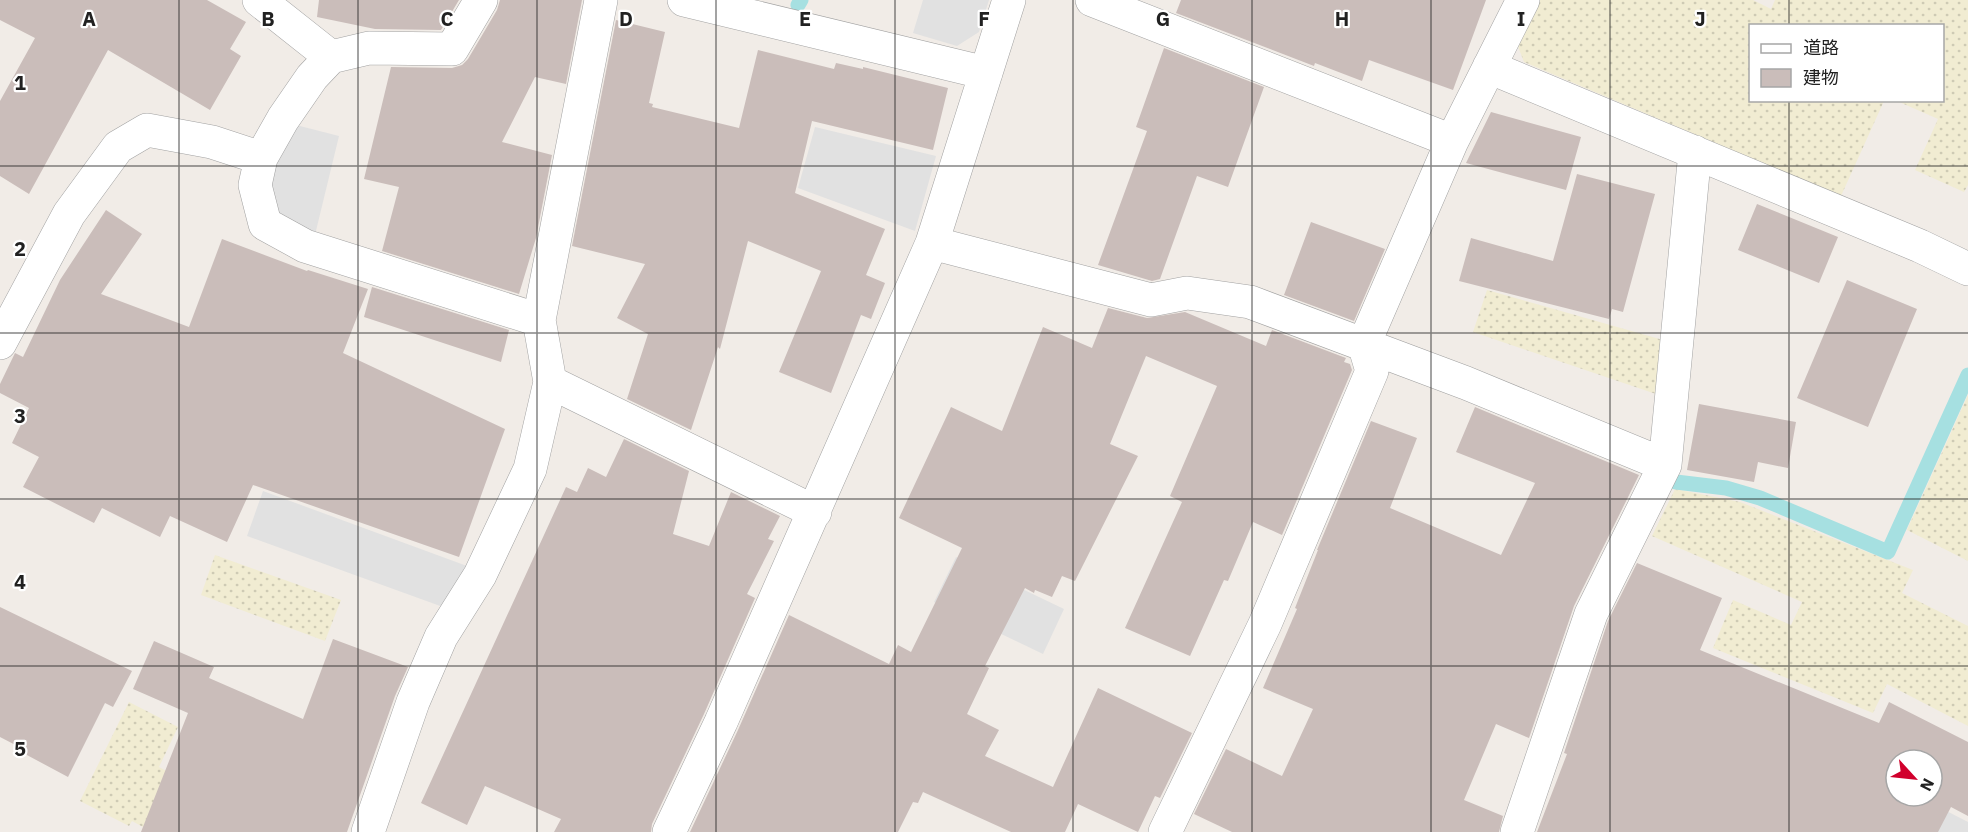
<svg xmlns="http://www.w3.org/2000/svg" width="1968" height="832" font-family="'IBM Plex Sans','Noto Sans JP',sans-serif">
<defs>
<pattern id="farmland-dots" width="8" height="8" patternUnits="userSpaceOnUse" patternTransform="scale(1.5)"><rect width="8" height="8" fill="#f1ecd2"/><path d="M2 2h.1M6 6h.1" fill="none" stroke="#cecab4" stroke-width="1.8" stroke-linecap="round"/></pattern>
</defs>
<rect width="100%" height="100%" fill="#f1ece7"/>
<!-- farmland -->
<path fill="url(#farmland-dots)" d="M1540,0H1753L1771,9L1775,0H1968V185L1964,192L1915,170L1938,119L1897,101L1942,100V26H1750V100L1884,101L1841,196L1524,62L1517,44Z
M1487,290L1663,340L1656,394L1473,332Z
M1968,395V561L1907,530Z
M1675,489L1740,502L1913,570L1902,593L1968,626V726L1887,684L1873,713L1713,648L1733,600L1791,625L1802,602L1652,536Z
M215,555L341,600L325,641L201,595Z
M129,702L178,727L159,767L170,773L143,827L132,821L129,826L80,801Z"/>
<!-- parking -->
<path fill="#e1e1e1" d="M923,0H989L979,32L957,46L913,33Z
M296,125L339,136L314,239L273,220L264,189Z
M815,127L936,156L915,231L798,188Z
M263,491L467,566L443,607L247,536Z
M956,557L1064,609L1043,654L934,602Z
M1927,801L1968,822V832H1911Z"/>
<g fill="none" stroke-linecap="round" stroke-linejoin="round">
<!-- stream -->
<path stroke="#a6e0e1" stroke-width="15" d="M798,5L801,0
M1676,482L1726,488L1760,498L1888,552L1968,375"/>
</g>
<!-- building -->
<path fill="#cabdba" fill-rule="evenodd" d="M0,0H207L246,22L230,49L241,56L210,110L108,50L29,194L0,176V101L35,38L0,20Z
M319,0H459L441,30L375,29L317,17Z
M500,0H582L566,84L535,77L502,142L552,155L536,238L519,294L382,251L399,187L364,179L391,67L452,68L462,65L468,59L497,10Z
M1181,0H1486L1453,90L1369,60L1362,81L1315,63L1314,66L1176,13Z
M616,20L665,32L649,103L653,104L652,107L739,128L758,50L834,69L836,63L863,69V67L948,88L933,150L812,121L795,193L885,229L866,275L885,283L871,319L861,315L831,393L779,372L821,271L748,241L720,349L718,347L691,430L627,399L648,334L617,318L645,264L572,246Z
M1164,48L1264,87L1228,187L1197,176L1160,279L1152,281L1098,265L1147,131L1136,127Z
M1491,112L1581,137L1566,190L1466,163Z
M1577,174L1655,194L1623,312L1612,309L1609,319L1459,281L1471,238L1553,261Z
M1757,204L1838,237L1819,283L1738,250Z
M106,210L142,234L101,294L189,327L222,239L307,271L308,270L368,289L343,353L505,429L459,557L253,485L227,542L170,516L160,537L102,508L94,523L23,487L39,457L12,443L29,408L0,393V384L15,353L23,357L60,280Z
M1311,222L1385,249L1354,321L1284,295Z
M1847,280L1917,309L1868,427L1797,398Z
M372,287L509,330L501,362L364,317Z
M1108,308L1147,318L1185,312L1266,346L1272,330L1346,358L1344,362L1350,364L1352,370L1282,535L1253,522L1228,581L1224,580L1190,656L1125,628L1182,502L1170,496L1217,386L1146,356L1110,444L1138,456L1075,581L1062,576L1052,597L1035,590L1034,593L1025,588L985,666L989,668L967,714L999,730L985,756L1053,787L1098,688L1192,733L1160,798L1155,796L1138,832L1078,804L1065,832H1011L923,792L918,803L913,802L898,832H690L738,730L789,615L889,664L898,645L911,652L962,548L899,518L951,407L1002,431L1043,327L1092,348Z
M1699,404L1796,422L1788,468L1758,462L1754,482L1687,470Z
M1475,407L1639,475L1574,606L1529,738L1496,724L1464,800L1503,816L1499,832H1232L1194,814L1226,749L1282,776L1313,709L1263,688L1297,609L1295,608L1318,550H1317L1371,421L1417,438L1390,508L1501,555L1535,483L1456,452Z
M624,439L689,471L673,534L709,546L731,492L780,516L768,539L774,541L747,594L755,598L704,714L652,824L651,832H554L561,819L485,786L467,825L421,803L566,487L577,492L588,468L606,477Z
M1637,563L1722,598L1700,650L1879,723L1889,702L1968,742V816L1951,807L1938,832H1537L1567,754L1564,753L1608,621ZM1896,760H1932V796H1896Z
M0,607L132,671L113,707L105,703L68,777L25,754L27,751L0,737Z
M333,639L408,667L395,696L347,832H141L188,713L133,689L154,641L214,667L209,678L303,719Z"/>
<g fill="none" stroke-linecap="round" stroke-linejoin="round">
<defs>
<path id="street" d="M259,0L331,57
M481,0L452,49L369,48L331,57L312,77L283,119L261,158L255,185L265,224L305,246L539,320
M684,0L986,73
M1092,0L1452,141
M1489,67L1920,246L1968,269
M932,243L1151,300L1187,293L1250,302L1466,383L1665,465
M0,343L69,214L118,147L147,130L212,142L261,158
M550,382L815,512
M368,832L413,702L441,637L480,575L530,469L550,382L539,320L601,0
M669,832L721,722L932,243L1009,0
M1165,832L1265,624L1372,371L1364,344L1452,141L1523,0
M1517,832L1591,614L1665,465L1695,152"/>
</defs>
<!-- street casing -->
<use href="#street" stroke="#a2a2a2" stroke-width="34"/>
<!-- street -->
<use href="#street" stroke="#fff" stroke-width="33"/>
</g>
<!-- grid -->
<path fill="none" stroke="#212121" stroke-width="1.5" stroke-opacity="0.55" d="M179,0V832M358,0V832M537,0V832M716,0V832M895,0V832M1073,0V832M1252,0V832M1431,0V832M1610,0V832M1789,0V26M1789,100V832M0,166H1968M0,333H1968M0,499H1968M0,666H1968"/>
<g font-size="20" text-anchor="middle" font-weight="bold" fill="#212121" stroke="#fff" stroke-width="4.5" stroke-linejoin="round" paint-order="stroke">
<text x="89" y="26">A</text>
<text x="268" y="26">B</text>
<text x="447" y="26">C</text>
<text x="626" y="26">D</text>
<text x="805" y="26">E</text>
<text x="984" y="26">F</text>
<text x="1163" y="26">G</text>
<text x="1342" y="26">H</text>
<text x="1521" y="26">I</text>
<text x="1700" y="26">J</text>
<text x="20" y="90">1</text>
<text x="20" y="256">2</text>
<text x="20" y="423">3</text>
<text x="20" y="589">4</text>
<text x="20" y="756">5</text>
</g>
<!-- legend -->
<rect x="1749" y="24" width="195" height="78" fill="#ffffff" stroke="#a6a6a6" stroke-width="1.5"/>
<rect x="1761" y="44" width="30" height="9" fill="#ffffff" stroke="#a6a6a6" stroke-width="1.5"/>
<text x="1803" y="54" font-size="18" fill="#212121">道路</text>
<rect x="1761" y="69" width="30" height="18" fill="#cabdba" stroke="#a6a6a6" stroke-width="1.5"/>
<text x="1803" y="84" font-size="18" fill="#212121">建物</text>
<!-- north arrow -->
<g transform="translate(1914 778) rotate(117)"><circle r="28" fill="#ffffff" stroke="#a6a6a6" stroke-width="1.5"/>
<path d="M0-4.5L10 22L0 15L-10 22Z" fill="#d1002c"/>
<text y="-9" font-size="16" font-weight="bold" text-anchor="middle" fill="#212121">N</text>
</g>
</svg>
